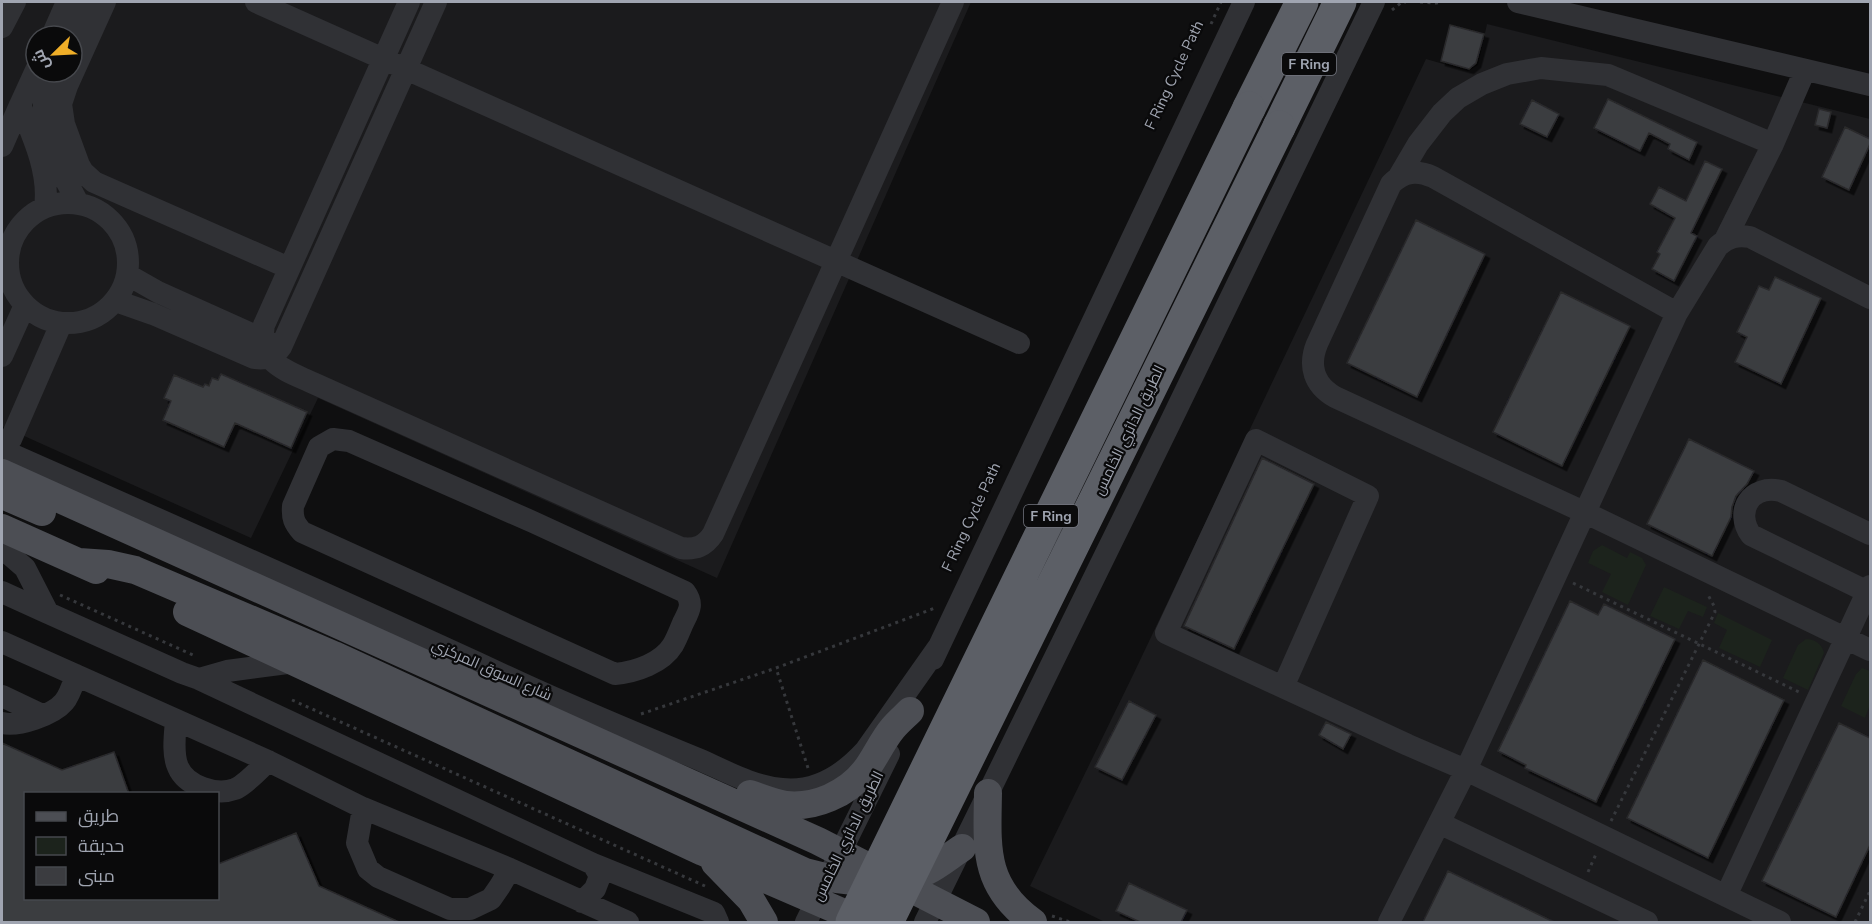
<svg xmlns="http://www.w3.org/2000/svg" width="1872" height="924" font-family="'Nunito Sans',Cairo,sans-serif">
<defs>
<filter id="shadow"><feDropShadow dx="4.5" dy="4.5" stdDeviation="0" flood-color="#0009"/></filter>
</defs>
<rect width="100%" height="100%" fill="#0f0f10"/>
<!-- built -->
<path fill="#1b1b1d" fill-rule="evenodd" d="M2,2H971L717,578L318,398L251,538L2,426ZM36,36H72V72H36Z
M1487,24L1870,119V922H1105L1030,886L1133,675L1426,59L1468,71L1478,65Z"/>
<!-- green -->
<path fill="#1c231c" d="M1602,545L1627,558L1630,552L1642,558L1646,565L1628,605L1602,592L1611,574L1588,563L1593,551Z
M1664,587L1707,607L1703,617L1688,611L1679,629L1650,616Z
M1718,613L1772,640L1760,667L1719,648L1727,630L1714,623Z
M1806,639C1815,639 1823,645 1824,653L1808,690L1783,678L1798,645Z
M1862,668L1870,671V705L1865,718L1841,706L1856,674Z"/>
<!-- building -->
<path fill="#3b3c40" stroke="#29292c" stroke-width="1.5" filter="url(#shadow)" d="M1450,25L1484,34L1476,63L1469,69L1441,61Z
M1608,99L1697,142L1689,160L1668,149L1670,144L1649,133L1640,151L1594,128Z
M1532,100L1559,114L1547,137L1520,124Z
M1819,109L1831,112L1827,128L1815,125Z
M1845,127L1870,139V144L1849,190L1822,177Z
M1705,161L1722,169L1691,233L1697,236L1674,281L1652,269L1660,254L1657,252L1675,218L1650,204L1659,187L1686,201Z
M1416,220L1485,254L1417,397L1347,363Z
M1775,277L1821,298L1781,384L1735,362L1747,337L1737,332L1759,286L1769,290Z
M1561,292L1630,326L1562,466L1493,432Z
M221,374L307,412L291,448L235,423L224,447L163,420L171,401L164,398L174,375L203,387L205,384L209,386L212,378L218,380Z
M1689,439L1754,471L1747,484L1736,496L1732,507L1731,517L1712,556L1647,524Z
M1262,458L1314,484L1234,649L1184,626Z
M1570,601L1598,615L1604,604L1675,639L1596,802L1525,768L1526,765L1498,751Z
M1703,660L1784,700L1708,858L1627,818Z
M1129,701L1156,715L1122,780L1095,767Z
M1326,722L1351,734L1343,749L1319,735Z
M1839,723L1870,738V845L1836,917L1762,881Z
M2,743L62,770L114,752L129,794H26V898H218V864L296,833L319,886L399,922H2Z
M1448,871L1554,922H1423Z
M1129,883L1187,910L1181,922H1140L1116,911Z"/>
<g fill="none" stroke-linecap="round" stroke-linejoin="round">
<!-- path -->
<path stroke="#36383c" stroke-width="3" stroke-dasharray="3 4.5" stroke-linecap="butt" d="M1420,2L1436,3L1442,2
M1392,10L1402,2H1406
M1211,24L1221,2
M1573,583L1799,692
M60,595L193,655
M292,700L705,886
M641,714L776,668
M808,768L776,668L935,608
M1611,821L1715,612L1714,606L1707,593
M1588,872L1596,854
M1052,916L1070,922
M1855,922L1870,891"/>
<!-- minor -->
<path stroke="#303135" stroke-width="22" d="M105,2L67,86L61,104L64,124L79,165L83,172L94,182L289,268
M256,2L1019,343
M409,2L264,325C257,363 285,370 313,383L681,548C696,550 705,546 713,534L953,2
M1518,2L1870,85
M2,27L15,2
M52,36L67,2
M69,36L84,2
M36,70L20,105C33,136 50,173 45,207
M54,72L44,95V112L53,138L62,173L78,203
M2,146L20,105
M1398,178L1418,144L1442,113L1458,98L1482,84L1507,74L1541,68L1608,75L1773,144
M8 263a60 60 0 1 1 120 0a60 60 0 1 1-120 0Z
M1725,240L1773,144L1805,70
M128,275L158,292L274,344
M116,301L153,314L254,358C267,360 274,357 281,347L436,2
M1677,313L1433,177C1417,170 1404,171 1391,184L1317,344C1308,366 1314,385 1335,397L1586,513L1870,650
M2,356L25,305
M333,439L349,441L533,522L685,592C694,604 689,611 683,623C680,630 677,638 673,645C662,663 636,672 615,674L302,532C294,523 292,518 293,506L319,447Z
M2,450C172,525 341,600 510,678C572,707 635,733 698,759C726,771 751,786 782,789C816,793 843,775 865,751L939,646
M3,451L11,439L61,324
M1870,534L1781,491C1751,484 1734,511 1751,535L1870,593
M2,551L10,555L25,568L48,613L182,673L199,679L227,671L295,662
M2,592L48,613
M2,642L268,761L363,808L510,869L628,922
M933,659L1244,2
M199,679L593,864L600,876L595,889L582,902
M1283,687L1368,496L1256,440L1166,633L1408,745L1466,770L1780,922
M2,696L42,715
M176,720C175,734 172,754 178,767C186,786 216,796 235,789C245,785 260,769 268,761
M2,723C18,727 53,715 64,702C70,695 73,684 76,675
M363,808L357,843L368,869L378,877L450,909H470L491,899L500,886L510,869
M1439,823L1647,922
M593,864L714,913L718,922
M1726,896L1870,586
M806,922L889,754
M925,922L1170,423L1374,2
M1389,922L1466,770L1677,313L1718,246C1728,237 1737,235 1750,237L1870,298"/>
<!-- major -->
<path stroke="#4c4e54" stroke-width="28" d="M2,473L818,841L976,922
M2,495L42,512
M2,528L96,570
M79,562L108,564L135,570L334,655L805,872C844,883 888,888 927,871C939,865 951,855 962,848
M187,612L703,852L865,922
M988,793C987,849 983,886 1033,922
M750,794C762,798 774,803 786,805C815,808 847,794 865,771C875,758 882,741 893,728C898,722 904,717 910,711
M715,863L751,900L764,922"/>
<!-- highway -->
<path stroke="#5c5f66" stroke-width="33" d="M1249,108L1302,2
M1279,127L1340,2"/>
<!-- highway-bridge -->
<path stroke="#5c5f66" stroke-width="33" d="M852,922L1249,108
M887,922L1279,127"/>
</g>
<g text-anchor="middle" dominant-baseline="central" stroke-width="4.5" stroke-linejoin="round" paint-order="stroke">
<!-- shield labels -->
<g fill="#0a0a0b" stroke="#73767f" stroke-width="1.5">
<rect x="1282" y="53" width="54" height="22" rx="4.5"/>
<rect x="1024" y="505" width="54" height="22" rx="4.5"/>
</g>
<g font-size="14" font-weight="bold" fill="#a0a5b1">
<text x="1309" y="64">F Ring</text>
<text x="1051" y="516">F Ring</text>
</g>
<!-- street labels -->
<g font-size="15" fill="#a0a5b1" stroke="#0a0a0b">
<text transform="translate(1174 75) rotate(-65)">F Ring Cycle Path</text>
<text transform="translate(1129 430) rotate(-64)">الطريق الدائري الخامس</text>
<text transform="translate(971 517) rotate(-65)">F Ring Cycle Path</text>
<text transform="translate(492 670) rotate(24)">شارع السوق المركزي</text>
<text transform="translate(848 836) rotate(-64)">الطريق الدائري الخامس</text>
</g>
</g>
<!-- border -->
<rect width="1872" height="924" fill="none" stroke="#a0a5b1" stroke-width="6"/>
<!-- legend -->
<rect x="24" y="792" width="195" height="108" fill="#0a0a0b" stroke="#46484d" stroke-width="1.5"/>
<rect x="36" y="812" width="30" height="9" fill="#4c4e54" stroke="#46484d" stroke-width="1.5"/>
<text x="78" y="822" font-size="18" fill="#a0a5b1">طريق</text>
<rect x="36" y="837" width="30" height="18" fill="#1c231c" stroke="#46484d" stroke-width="1.5"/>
<text x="78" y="852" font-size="18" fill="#a0a5b1">حديقة</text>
<rect x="36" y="867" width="30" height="18" fill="#3b3c40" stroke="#46484d" stroke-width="1.5"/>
<text x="78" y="882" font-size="18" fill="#a0a5b1">مبنى</text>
<!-- north arrow -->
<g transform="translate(54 54) rotate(246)"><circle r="28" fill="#0a0a0b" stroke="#46484d" stroke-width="1.5"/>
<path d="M0-4.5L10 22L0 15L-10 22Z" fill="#efae28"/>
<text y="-9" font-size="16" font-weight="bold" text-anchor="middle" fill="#a0a5b1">ش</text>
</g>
</svg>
